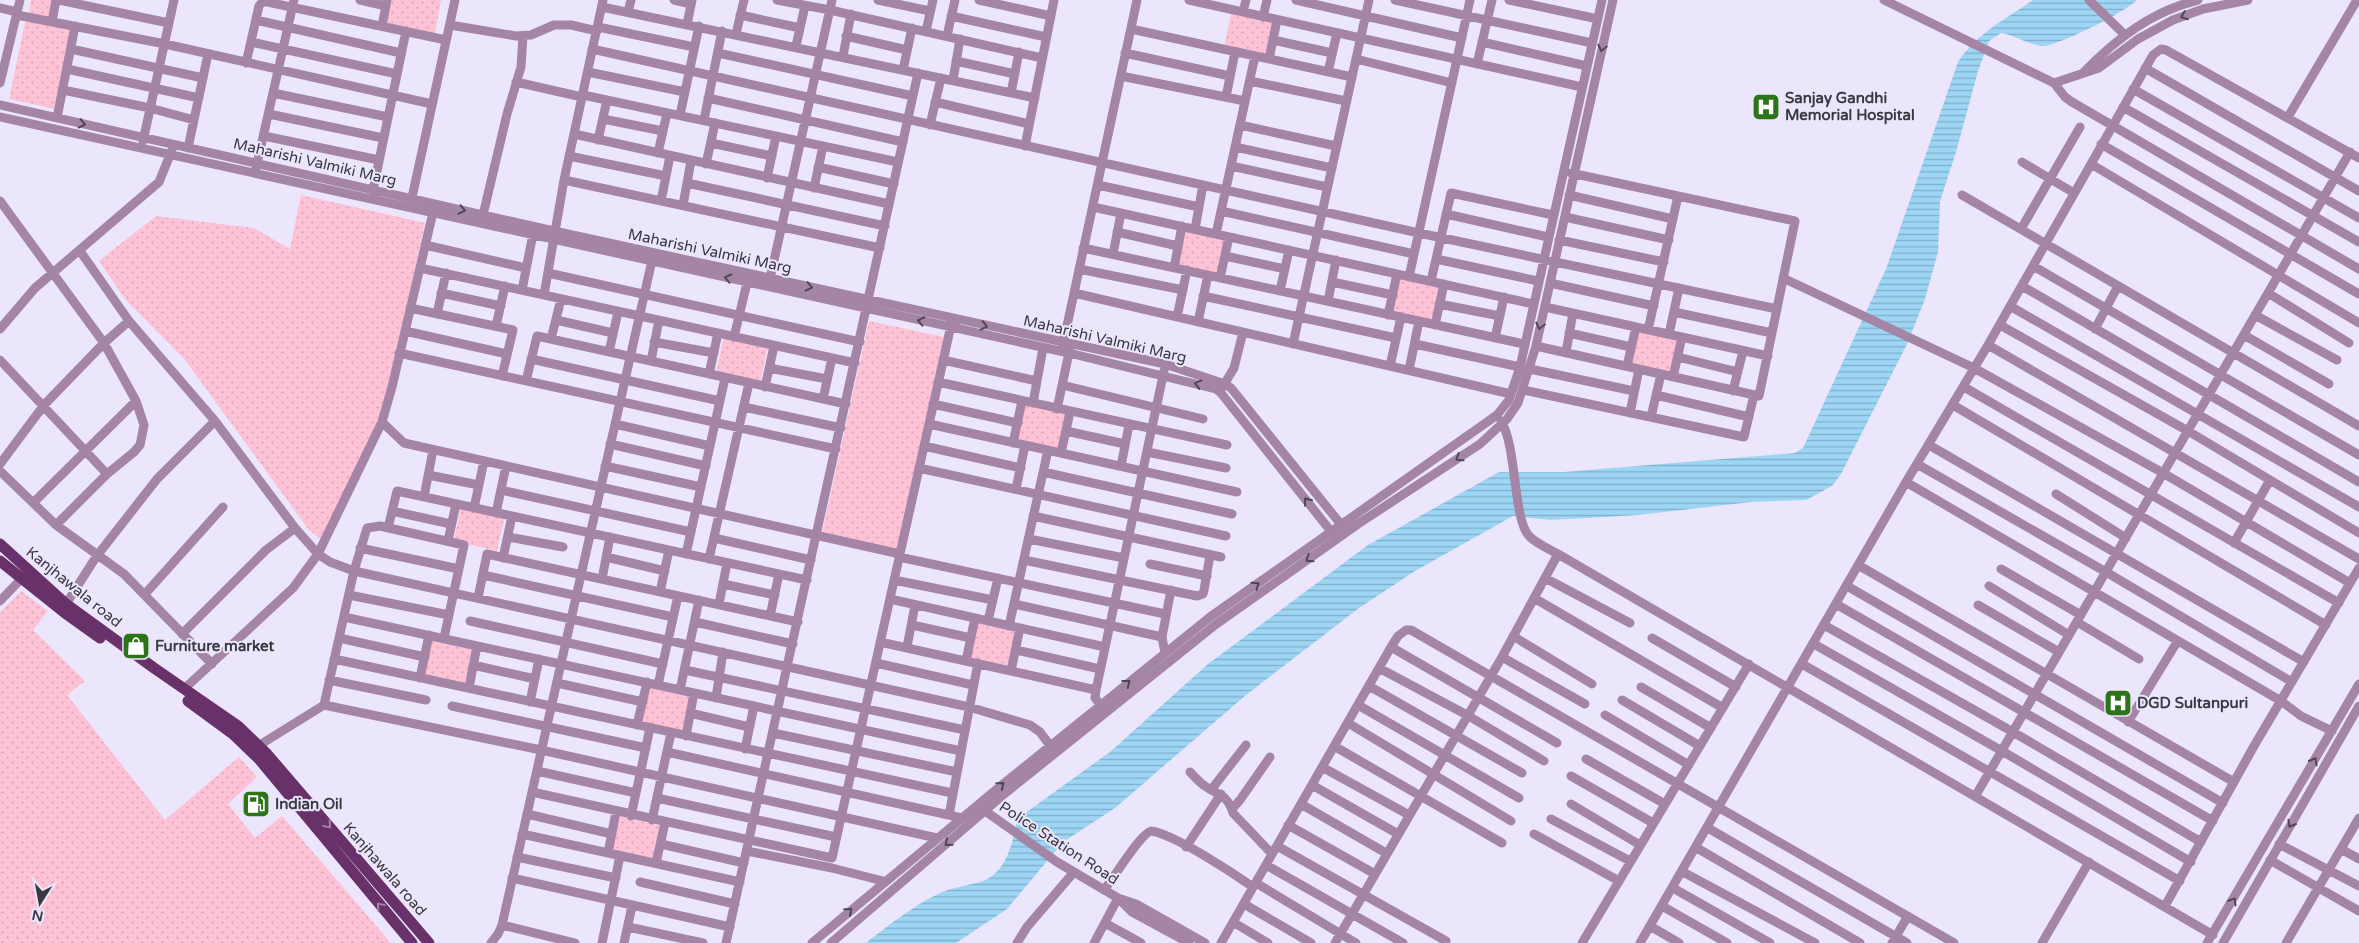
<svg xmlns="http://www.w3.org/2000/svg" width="2359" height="943" font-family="'Varela Round',sans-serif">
<defs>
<pattern id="park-dots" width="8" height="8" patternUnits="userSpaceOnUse" patternTransform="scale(1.25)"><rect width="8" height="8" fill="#fdc2d5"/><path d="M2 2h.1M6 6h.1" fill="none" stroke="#daa7b8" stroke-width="1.8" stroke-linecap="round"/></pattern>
<pattern id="water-rules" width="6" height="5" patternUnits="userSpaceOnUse" patternTransform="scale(1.25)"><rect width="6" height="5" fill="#9dd5f4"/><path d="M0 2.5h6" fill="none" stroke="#81aec7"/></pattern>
</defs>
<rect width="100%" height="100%" fill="#ebe6fc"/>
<!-- park -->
<path fill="url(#park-dots)" d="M31,0H53L49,18L29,13Z
M391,0H441L435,33L387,23Z
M1232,11L1275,20L1267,56L1224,46Z
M26,18L73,28L55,109L9,99Z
M301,195L425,223L383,414L322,540L309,530L185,360L125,299L99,261L156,216L254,228L290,249Z
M1183,229L1227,239L1219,274L1176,265Z
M1399,277L1442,287L1434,322L1391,313Z
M869,321L944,337L897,550L822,533Z
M1637,329L1681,339L1673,374L1630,365Z
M724,337L768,347L760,382L716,373Z
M1024,404L1067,414L1060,449L1016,440Z
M461,506L505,515L497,551L454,541Z
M21,591L48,611L33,630L85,681L67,695L165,820L239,757L257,777L228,804L255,838L282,816L391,943H0V613Z
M975,623L1018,632L1011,668L967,658Z
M431,639L474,648L467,684L423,674Z
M648,686L691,696L684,731L640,722Z
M619,816L662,826L655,861L611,852Z"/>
<!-- water -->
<path fill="url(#water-rules)" d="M2033,0H2137C2127,11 2055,48 2041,46C2028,44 2014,35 2001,33L1989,41L1978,71L1956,152L1940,201L1938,252L1925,299L1907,344L1841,474L1832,486L1806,500L1751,502L1638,515L1551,520L1513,516L1415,571L1359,608L1246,695L1115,808L1063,842L1007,909L956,943H866C889,925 910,908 936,895C950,888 965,886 980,882C1007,874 1013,842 1017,819L1110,752L1208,664L1368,545L1499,472H1564L1795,453L1803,448L1886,269L1958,62C1977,33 2006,19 2033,0Z"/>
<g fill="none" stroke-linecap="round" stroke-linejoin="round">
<!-- minor -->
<path stroke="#a585a5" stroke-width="9" d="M59,0L169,23
M360,0L386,6
M674,0L691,4
M777,0L830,10L1042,58
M878,0L930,11
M979,0L1051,16
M1189,0L1582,87
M1296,0L1462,38
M1395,0L1592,43
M1509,0L1598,19
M1884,0L2054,83L2099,68L2138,39L2173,20L2203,9L2248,0
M2089,0L2125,35
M602,7L1035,98
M0,8L17,12
M628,12L631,0
M1243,12L1246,0
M17,15L165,44L432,104
M740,15L800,28
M951,16L1046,37
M1263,17L1267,0
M256,20L401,53
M52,22L56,0
M687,24L692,0
M450,25L516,36L531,35L554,25H571L597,31
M382,26L387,0
M598,27L694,47
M1131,29L1352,77
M926,31L933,0
M736,34L744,0
M846,36L907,50
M947,36L955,0
M1273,40L1332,53
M251,42L397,74
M1482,42L1587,66
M796,46L805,6
M71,49L203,78
M592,49L1419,233L1777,309
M718,53L913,96
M1125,53L1230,76
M843,56L851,14
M1269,59L1277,20
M1356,59L1452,83
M956,61L1015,74
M246,63L259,6L263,1L446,40
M1477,64L1492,0
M2145,68L2359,191
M67,69L199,98
M903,70L912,28
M588,72L685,92
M1328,72L1337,33
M2084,72C2116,39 2152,11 2198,0
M1121,76L1245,101
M953,80L960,39
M1250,81L1346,101
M516,82L582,97
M0,83L20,0
M2054,83L2065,97L2072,102L2359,269
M2133,89L2359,218
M63,90L150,108L194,120
M273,93L388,117
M1011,93L1019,52
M583,95L898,162
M1226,97L1235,52
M708,98L903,142
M935,102L1029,124
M0,105L554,231L1165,364L1225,384L1231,388L1347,532
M2123,107L2359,242
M269,114L383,138
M680,115L699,26
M0,117L1069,353L1216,389L1221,393L1337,539
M2288,117L2357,0
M57,118L75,26
M603,119L663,131
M704,120L722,31
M930,125L941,78
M1240,125L1336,146
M574,134L889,204
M264,136L379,160
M598,140L607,100
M143,141L174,0
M711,143L772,156
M2101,144L2359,294
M1025,146L1054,0
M1235,147L1332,168
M188,148L208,54
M658,153L667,113
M569,156L666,176
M2022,162L2074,193
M706,164L715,123
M2091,164L2359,323
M1231,166L1327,187
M818,167L894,184
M256,168L294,0
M767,178L776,136
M564,180L880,248
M687,183L885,226
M1098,185L1199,207
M814,188L823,146
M372,195L406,31
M1569,195L1673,219
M1962,195L2359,426
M0,201L104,343L136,401L144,425L140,445L134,452L107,474L56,525
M661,201L670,156
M411,202L455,0
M683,205L691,161
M1093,207L1533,304
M1221,211L1414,254
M1446,214L1548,237
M483,215L507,114L521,67L523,36
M1565,217L1669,240
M1195,229L1203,185
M2021,229L2080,127
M1117,232L1178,246
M1216,234L1255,56
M1559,240L1664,262
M425,245L526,268
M1083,248L1524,344
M80,251L129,321L215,421L295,528L318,554L330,562L354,571L969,707L1030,725L1040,732L1054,751
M1113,254L1121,213
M1225,256L1285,269
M1436,259L1538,281
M2033,266L2359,455
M420,268L855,363
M1174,268L1182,226
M1079,269L1183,290
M548,273L860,342
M1409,277L1470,0
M1220,278L1229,237
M1783,278L1974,368L2163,473L2350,583
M1431,281L1451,193L1553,215
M1332,282L1393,295
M769,283L832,0
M1550,283L1654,306
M2022,286L2359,482
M522,290L534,229
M1280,291L1289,250
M441,293L501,306
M1074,293L1511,394
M2268,293L2349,343
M544,295L564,180L603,0
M1203,296L1396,338
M1328,301L1336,260
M1439,304L1500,316
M2010,306L2359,507
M1545,307L1768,356
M410,308L513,330L502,376
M1674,312L1772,333
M437,314L446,273
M1388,315L1397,274
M2255,315L2337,360
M1177,317L1187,270
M556,320L613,333
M1198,322L1208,275
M1435,325L1444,284
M2000,325L2188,431L2359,533
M496,326L505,286
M0,329L35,288L159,182L172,150
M2095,329L2118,286
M1648,330L1678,196
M405,331L507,354
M1569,333L1631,347
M1669,334L1679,288
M2244,335L2329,384
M734,337L747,283
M1495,338L1504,297
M551,339L561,299
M654,342L714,353
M1293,344L1369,0
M1415,344L1520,367
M1988,345L2359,559
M1536,346L1759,396L1795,221L1571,173
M1062,349L1137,0
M609,352L618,312
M1566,352L1573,313
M399,353L836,449
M1678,357L1738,372
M531,359L720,401
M0,360L107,474
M943,360L1037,381
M651,361L659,320
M1390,366L1401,317
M1627,366L1636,327
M769,368L827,379
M1530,369L1634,391
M1409,370L1419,321
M709,374L718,333
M1673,377L1682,337
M526,381L537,336L846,404
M938,382L1227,445
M1062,385L1203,419
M765,387L774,346
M1964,387L2339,603
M1222,388L1234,368L1243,332
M1523,390L1744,437L1754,395
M1733,391L1743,351
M1656,395L1749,417
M823,399L832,358
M1033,403L1043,348
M933,404L1018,423
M1953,405L2326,625
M744,407L841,428
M1057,409L1070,348
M1630,413L1639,369
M1651,417L1661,374
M1501,421C1517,446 1513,519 1529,536C1537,544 1549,549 1558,554
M382,422L404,443L900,554
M615,424L710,446
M929,424L1237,492
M1066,431L1125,444
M1013,443L1022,401
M610,444L706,466
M1929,445L2304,662
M924,446L1021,468
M1147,452L1226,468
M1061,453L1070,412
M0,464L44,405L104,343L129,321
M1917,464L2106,572L2292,682
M605,466L701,487
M1121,466L1129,425
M919,468L1226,536
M0,471L56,525L124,574L212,664
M1043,472L1232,514
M428,475L479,485
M1906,482L2281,701L2301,716L2332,731
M1016,489L1025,445
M501,490L691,532
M2056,494L2126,538
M424,497L433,450
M33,503L136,401
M474,508L484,461
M392,511L451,524
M496,513L506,466
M1033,516L1221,557
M388,528L397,491L807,580
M508,537L563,547
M714,538L811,560
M1029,539L1124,558
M448,541L456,504
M2234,543L2270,480
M360,548L459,569
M686,554L725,378
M606,557L665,571
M899,557L1165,614
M503,558L512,516
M709,559L749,383
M1024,560L1197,596L1203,594L1204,590L1210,555
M1150,564L1207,576
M1858,565L2234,782
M2001,569L2081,615
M483,575L673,617
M1545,578L1630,623
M602,579L610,537
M894,580L993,600
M723,584L775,595
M1847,586L2223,803
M1989,586L2069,635
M660,592L669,550
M145,594L223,507
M349,595L449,615
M478,598L487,554L798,622
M1534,598L1723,708
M890,599L1105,647
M0,601L25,575
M66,604L96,557L157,479L215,421
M719,604L727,563
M1014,604L1162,637
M1836,604L2213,821
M1978,605L2059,652
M770,616L779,574
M344,617L961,751
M470,621L663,664
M988,621L998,578
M695,622L793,644
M2077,622L2139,659
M912,625L971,638
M1824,625L2013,732L2201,842
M1009,626L1048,450
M182,634L266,550L295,528
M1513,636L1592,684
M339,638L425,657
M1652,638L1736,687
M880,642L1096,690
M1814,644L2002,751L2191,862
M907,647L915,605
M1391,647L1557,743
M1016,650L1100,669
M1165,653L1162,637L1171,590
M1502,657L1585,704
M334,659L952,793
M966,661L975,618
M876,663L973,685
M1802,664L2180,881
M473,665L535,679
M1379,668L1467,715L1544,761
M685,670L965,730
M1011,671L1020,628
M420,678L429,635
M329,680L426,700
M557,683L643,702
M658,685L678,596
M1369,686L1522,773
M1641,687L1711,728
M469,688L477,646
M184,689L293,588L318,554L382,422L392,387L434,208
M680,690L699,600
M716,698L723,652
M1622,700L1700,746
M530,702L539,659
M324,705L541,750L937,838
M1358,705L1519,798
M452,706L646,748
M1103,708L1095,698L1096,690L1164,371
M690,713L749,727
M1605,715L1689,765
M2128,722L2177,642
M1348,723L1511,821
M637,725L647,682
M773,733L957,772
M686,736L694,693
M258,746L324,705L354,571L367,528L380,526L464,545L444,638
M1334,746L1502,843
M745,749L754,706
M667,752L962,818
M1586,759L1665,804
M1322,767L1409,815
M537,771L636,793
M1190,772C1195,777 1199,782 1205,786C1218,796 1227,793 1233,813L1272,854
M1571,776L1653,823
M1312,785L1398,834
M1211,790L1246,745
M532,792L832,858L952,321
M1976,795L2350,152
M657,798L836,837
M1301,804L1386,853
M1571,804L1640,845
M981,808L1057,862L1118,898L1136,904L1205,943
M1232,809L1240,800L1270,757
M527,814L612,834
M949,815L978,663
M631,816L650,728
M1551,819L1630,861
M652,820L671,733
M1288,825L1375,874
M1708,828L1907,943
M522,834L740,882
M1534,834L1619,881
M661,844L744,863
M2279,844L2359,886
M1277,846L1446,941
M1186,847L1221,794
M1697,848L1860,943
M2341,849L2359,859
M747,851L832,868L883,881
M608,853L616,812
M517,857L616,878
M2270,860L2359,911
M656,863L665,823
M1266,865L1403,943
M1683,872L1815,943
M512,878L730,927
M640,882L735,904
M1256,883L1356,943
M1673,888L1770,943
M1104,890C1114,878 1140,834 1151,831C1174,834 1233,873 1253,887
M1120,900L1132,912L1189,943
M1244,904L1311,943
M1662,906L1727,943
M2165,906L2254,746L2359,568
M1233,922L1268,943
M1105,923L1141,943
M502,925L575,943
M1650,926L1679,943
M628,927L703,943
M491,943L498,934L502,925L653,256
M602,943L620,856
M624,943L632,906
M726,943L918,73
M812,943L997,789L1210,617L1497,415L1509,400L1520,367L1602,0
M831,943L1003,795L1215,625L1358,524L1480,444L1507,419L1518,403L1536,346L1613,0
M1017,943L1027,927L1074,872
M1094,943L1118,898
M1221,943L1391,647L1398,636L1406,630H1411L1954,943
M1335,943L1502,657L1558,554L2213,935
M1582,943L1749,664
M1640,943L1906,482L1988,345L2153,55L2161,49L2166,50L2359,158
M1892,943L1908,916
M2042,943L2089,862
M2207,943L2359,684
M2223,943L2359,706
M2286,943L2359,818"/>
<!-- major -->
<path stroke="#69316a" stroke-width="11" d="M0,544L66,604L154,668L238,726L267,754L429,943
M0,561L65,613L100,638
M188,701L233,734L259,759L412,943"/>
</g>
<!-- one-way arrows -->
<defs><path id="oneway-chevron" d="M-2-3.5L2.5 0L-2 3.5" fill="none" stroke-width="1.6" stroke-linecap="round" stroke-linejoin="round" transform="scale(1.25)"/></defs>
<g stroke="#4f4755">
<use href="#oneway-chevron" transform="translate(2184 16) rotate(159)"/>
<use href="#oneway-chevron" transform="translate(1602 48) rotate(103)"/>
<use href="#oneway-chevron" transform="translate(82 124) rotate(13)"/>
<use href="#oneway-chevron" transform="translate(462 210) rotate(13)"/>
<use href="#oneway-chevron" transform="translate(728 278) rotate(-168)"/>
<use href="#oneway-chevron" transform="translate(809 287) rotate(13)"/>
<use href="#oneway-chevron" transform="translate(921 321) rotate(-168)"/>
<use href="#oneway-chevron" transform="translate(984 326) rotate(13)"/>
<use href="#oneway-chevron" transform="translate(1540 326) rotate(103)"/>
<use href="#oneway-chevron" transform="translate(1198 384) rotate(-165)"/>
<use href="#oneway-chevron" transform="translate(1459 458) rotate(147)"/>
<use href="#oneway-chevron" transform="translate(1307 501) rotate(-128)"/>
<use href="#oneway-chevron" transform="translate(1309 559) rotate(145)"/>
<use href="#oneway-chevron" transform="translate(1256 585) rotate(-35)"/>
<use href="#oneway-chevron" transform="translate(1127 683) rotate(-38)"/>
<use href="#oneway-chevron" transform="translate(2314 761) rotate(-60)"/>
<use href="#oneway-chevron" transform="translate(1001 785) rotate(-39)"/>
<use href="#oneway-chevron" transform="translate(2291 824) rotate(120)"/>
<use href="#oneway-chevron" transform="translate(948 843) rotate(139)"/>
<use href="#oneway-chevron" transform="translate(2233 901) rotate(-59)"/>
<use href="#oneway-chevron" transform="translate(849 911) rotate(-41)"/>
</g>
<g stroke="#a482ac">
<use href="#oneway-chevron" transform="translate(328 825) rotate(50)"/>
<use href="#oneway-chevron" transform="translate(380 906) rotate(-130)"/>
</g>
<!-- icons -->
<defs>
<symbol id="hospital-square" viewBox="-11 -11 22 22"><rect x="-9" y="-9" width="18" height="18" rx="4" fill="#2b7418" stroke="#ebe6fc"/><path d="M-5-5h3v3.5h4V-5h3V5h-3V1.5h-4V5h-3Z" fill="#fff"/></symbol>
<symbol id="shop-square" viewBox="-11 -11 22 22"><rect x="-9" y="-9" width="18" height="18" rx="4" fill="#2b7418" stroke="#ebe6fc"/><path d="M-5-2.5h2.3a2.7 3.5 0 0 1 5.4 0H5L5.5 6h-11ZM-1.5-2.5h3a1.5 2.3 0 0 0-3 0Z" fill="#fff"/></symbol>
<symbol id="fuel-square" viewBox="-11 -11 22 22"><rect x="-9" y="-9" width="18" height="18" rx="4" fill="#2b7418" stroke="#ebe6fc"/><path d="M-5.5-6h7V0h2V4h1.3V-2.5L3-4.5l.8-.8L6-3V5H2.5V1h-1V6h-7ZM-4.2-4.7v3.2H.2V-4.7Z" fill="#fff"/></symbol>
</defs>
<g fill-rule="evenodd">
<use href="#hospital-square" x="1750" y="91" width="32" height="32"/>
<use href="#shop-square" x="120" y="630" width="32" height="32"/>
<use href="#hospital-square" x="2102" y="687" width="32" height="32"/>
<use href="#fuel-square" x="240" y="788" width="32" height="32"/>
</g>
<g text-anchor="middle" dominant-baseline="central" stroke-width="4" stroke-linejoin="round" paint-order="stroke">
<!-- poi labels -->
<g font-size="15" font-weight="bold" fill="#3a3841" stroke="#ebe6fc" text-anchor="start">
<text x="1785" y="98">Sanjay Gandhi<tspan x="1785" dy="17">Memorial Hospital</tspan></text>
<text x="155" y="646">Furniture market</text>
<text x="2137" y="703">DGD Sultanpuri</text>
<text x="275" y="804">Indian Oil</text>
</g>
<!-- street labels -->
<g font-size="15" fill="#3a3841" stroke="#ebe6fc">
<text transform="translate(315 162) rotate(13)">Maharishi Valmiki Marg</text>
<text transform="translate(710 251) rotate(12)">Maharishi Valmiki Marg</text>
<text transform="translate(1105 339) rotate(13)">Maharishi Valmiki Marg</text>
<text transform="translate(74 587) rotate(39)">Kanjhawala road</text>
<text transform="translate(1059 843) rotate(33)">Police Station Road</text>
<text transform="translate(385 869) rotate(49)">Kanjhawala road</text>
</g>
</g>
<!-- north arrow -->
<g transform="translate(40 903) rotate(191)" stroke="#ebe6fc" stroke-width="4" paint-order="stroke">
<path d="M0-4L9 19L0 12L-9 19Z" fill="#3a3841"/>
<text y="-8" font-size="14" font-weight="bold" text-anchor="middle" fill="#3a3841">N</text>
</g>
</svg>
